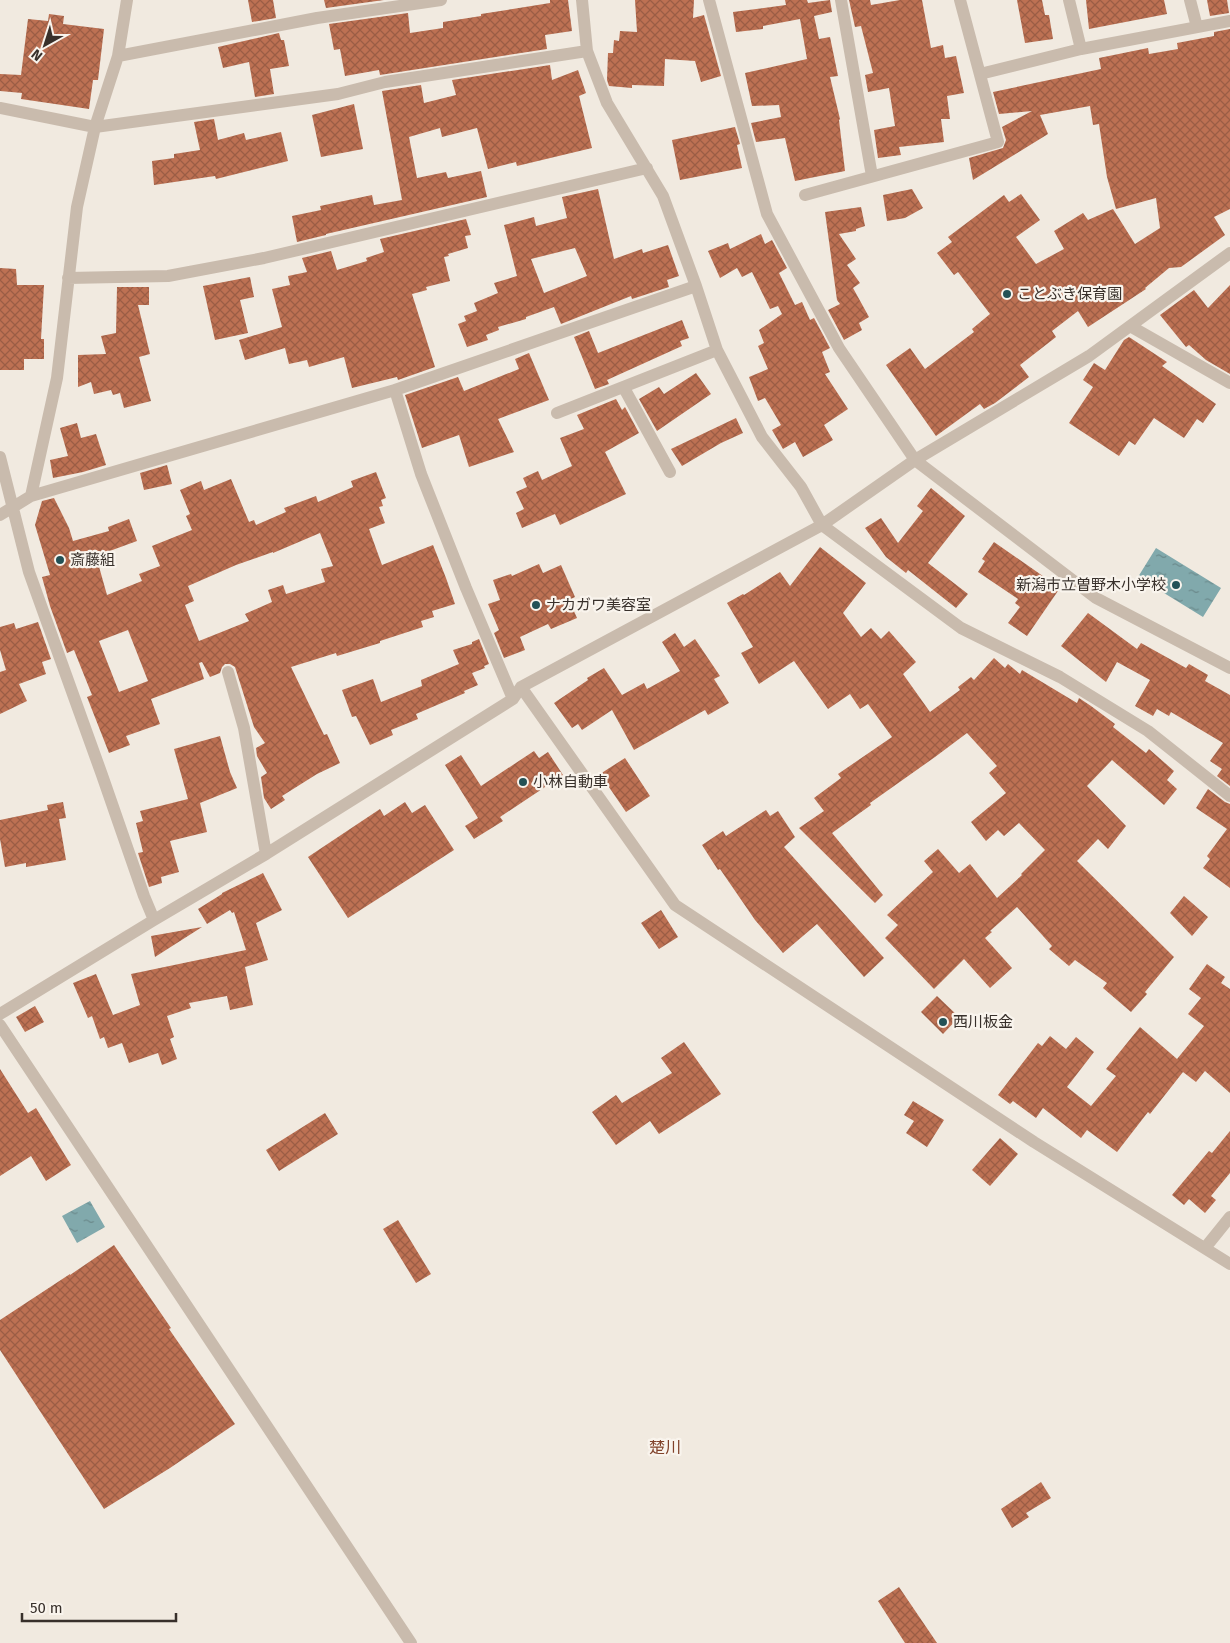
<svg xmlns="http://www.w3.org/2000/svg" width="1230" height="1643" font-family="'Fira Sans','Noto Sans JP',sans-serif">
<defs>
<pattern id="water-ripples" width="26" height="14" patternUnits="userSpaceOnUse" patternTransform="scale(1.25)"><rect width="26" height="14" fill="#81a9ac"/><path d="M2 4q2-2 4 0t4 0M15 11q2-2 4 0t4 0" fill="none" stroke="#6b8a8c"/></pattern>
<pattern id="building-cross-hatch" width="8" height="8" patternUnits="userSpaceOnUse" patternTransform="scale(1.25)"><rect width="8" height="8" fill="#bd7153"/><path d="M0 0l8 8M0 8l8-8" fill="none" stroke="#9b5d45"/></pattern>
</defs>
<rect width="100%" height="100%" fill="#f1eae0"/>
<!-- water -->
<path fill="url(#water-ripples)" d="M1156,548L1221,588L1203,617L1138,577Z
M90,1201L105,1227L77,1243L62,1216Z"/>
<!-- building -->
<path fill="url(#building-cross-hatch)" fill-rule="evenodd" d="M248,0H273L276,18L252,22Z
M324,0H384L326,8Z
M550,0H568L572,31L545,35L547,49L380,75L379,70L345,76L340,49L334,50L329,24L408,13L410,33L443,28V22L481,16V14L550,3Z
M635,0H694L693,18L704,15L721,76L701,82L695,61L665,59L664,86L632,85V88L609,86L607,80L608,53H613L614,40L619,41L620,31L637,32Z
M785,0H807L808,3L830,0L832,12L814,16L819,39L830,37L838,76L830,77L840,119L839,120L845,171L795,181L785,138L756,142L751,123L781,117L779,105L752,106L745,73L807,59L800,19L763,26V29L736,32L733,12L786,5Z
M849,0H870L871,5L900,0H922L931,48L943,45L945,58L956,56L964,93L947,96L950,119H941L944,142L899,147L901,155L878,158L874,130L895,126L889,88L868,92L865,75L873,73L861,26L855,27Z
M1017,0H1042L1045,15H1049L1053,39L1025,43Z
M1086,0H1164L1167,14L1089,29Z
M1207,0H1227L1229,13L1210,16Z
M49,14L64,16L63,24L104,29L98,80H93L89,109L21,99L22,93L0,91V74L21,75L28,19L48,21Z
M1230,29V209L1214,217L1225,235L1181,267L1169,268L1145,288L1146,289L1088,327L1078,311L1052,331L1056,337L1020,365L1029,377L995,403L984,409L980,404L936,436L886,365L910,348L925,369L974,332L972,329L990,314L958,272L954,275L937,253L952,242L948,237L1004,195L1009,202L1021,194L1040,220L1016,237L1036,264L1064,249L1054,231L1083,213L1088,220L1113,209L1135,244L1160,228L1156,198L1116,209L1107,177L1099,124L1093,125L1090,106L1040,115L1048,134L973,180L969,158L1003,148L1006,140L1002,127L1032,111L999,114L993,92L1101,69L1099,58L1148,48L1149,54L1178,49L1177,43L1214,36V32Z
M279,33L281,40H284L289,66L270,69L274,94L255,97L249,62L223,68L218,47Z
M550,65L552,80L578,70L586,93L579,96L592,148L517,166L516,162L488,169L477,128L442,137L440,128L409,137L417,178L446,172L448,178L481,171L487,197L326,234V235L297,242L292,216L321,210L320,206L372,195L374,205L402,200L382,91L421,85L424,103L456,95L452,80Z
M354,104L363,149L321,157L312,115Z
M214,119L218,140L244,133L246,140L281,132L288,161L216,179L215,176L154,185L152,161L174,158V154L200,150L194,122Z
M735,127L740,144L737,145L742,168L680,180L672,140Z
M598,189L614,259L642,249L643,253L668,245L679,276L667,280L669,287L632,299L631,296L561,324L554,307L526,317V319L498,327L499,330L486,335L488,340L467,347L458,324L466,321L464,316L477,311L474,303L498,293L494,283L517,276L504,225L534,217L536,226L567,218L562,197ZM575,248L587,276L544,293L531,259Z
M912,189L923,208L905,218L887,221L883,195Z
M861,207L865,226L856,229V231L839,234L856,259L847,265L860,283L853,288L869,317L859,323L862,330L844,340L828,310L840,304L837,300L825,212Z
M466,219L471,235L465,236L468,248L448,254L449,256L444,257L450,281L426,287L427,290L412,294L435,367L398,380L397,377L352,388L344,357L309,367L307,360L289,364L285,348L245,360L239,340L282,327L272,289L290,285L288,276L307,272L302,258L331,251L337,270L367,261L366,258L384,252L380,239Z
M761,234L765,244L772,240L787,268L779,273L795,305L802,302L810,320L814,318L830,348L822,352L830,372L825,374L848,409L824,425L833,440L803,457L795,442L783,449L772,430L781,425L765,398L758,401L749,377L768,369L758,346L764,343L759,330L782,314L778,306L770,309L752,272L742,277L737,268L720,278L708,251L728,243L730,249Z
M0,268L16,269L17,285H44L41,339H44V359H24V370H0Z
M250,277L254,297L240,300L248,333L215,340L203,286Z
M1230,285V374L1206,360L1189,345L1186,347L1160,315L1194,290L1208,308Z
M117,287H149V305H138L150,354L139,357L151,401L124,408L120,393L113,395L111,390L94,394L91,382L78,387V355L106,354L101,336L116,333Z
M682,320L689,338L680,341L682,346L607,380L609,384L595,389L574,337L589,331L598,353Z
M1129,337L1167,362L1162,366L1216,404L1203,423L1197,419L1184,438L1154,418L1135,445L1129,441L1119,456L1069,423L1093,387L1083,380L1094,363L1105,370L1124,340Z
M529,353L549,400L498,419L514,452L469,467L459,435L422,448L405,395L458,377L464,391L519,369L515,359Z
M696,373L711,394L657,431L639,399L659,387L664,394Z
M616,399L622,410L625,407L639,433L605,452L626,494L560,525L555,514L522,528L516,513L524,509L516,492L527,487L523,478L538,471L542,480L572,466L560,438L584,429L577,415Z
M736,418L743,433L721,443L682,466L671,449Z
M77,423L81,438L96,434L106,465L83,472L53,478L50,460L68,456L60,428Z
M167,465L172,484L144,490L140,473Z
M376,472L386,498L381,500L383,506L379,507L385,523L369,529L382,565L433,545L446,578L455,604L432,611L434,617L421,621L423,627L380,641V643L337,656L336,653L291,667L324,735L327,734L340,763L317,774L282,796L285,800L271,809L264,798L261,777L267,773L257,756L256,748L265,743L254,727L235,667L230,664H225L222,667L220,673L210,677L202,662L199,663L204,679L151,699L160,724L126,736L130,745L109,753L87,697L92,695L74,650L67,653L50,606L42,577L50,575L35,525L42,501L54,498L69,528L73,541L109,531L108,527L129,519L137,541L96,556L107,595L142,581L139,574L160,566L152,546L192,530L186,516L190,514L180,490L201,481L204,490L231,479L249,522L254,520L256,525L286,512L284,508L316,496L318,502L353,487L351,481ZM320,533L333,566L321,569L325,582L286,594L283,585L268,590L272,602L245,614L249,621L199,641L185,605L194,601L188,586L236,565L273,552V553ZM128,630L148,681L119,692L99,641Z
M931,488L965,516L928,563L968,594L956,608L908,570L906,573L886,557L865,528L881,518L898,543L923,511L917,506Z
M994,542L1060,588L1027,636L1008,623L1020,607L1015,603L1018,599L978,572L985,561L982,559Z
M820,547L866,583L843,613L861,637L871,628L881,639L889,631L916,662L903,674L930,712L960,690L958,687L971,677L974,680L994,658L1005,668L1008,664L1020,674L1022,670L1077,703L1079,698L1091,706L1115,724L1113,727L1146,753L1149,749L1174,771L1167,780L1177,789L1164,805L1112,760L1087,786L1126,826L1108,849L1098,839L1077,861L1174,957L1145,992L1147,994L1131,1012L1103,988L1107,983L1075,960L1069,966L1049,949L1052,946L1017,907L990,931L992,932L985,938L1012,968L990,988L964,959L934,989L885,938L898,925L887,915L933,872L924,861L938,849L959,873L970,864L997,898L1022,875L1021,874L1045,850L1019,823L1004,836L998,830L986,841L971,822L1006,793L989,773L997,766L967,733L935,757L870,803L871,805L832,833L883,895L875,903L799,828L824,811L814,798L841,778L838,774L892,737L868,704L860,709L850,694L828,709L794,661L759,684L741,653L753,647L727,603L743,594L744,595L780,572L790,586Z
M539,564L543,573L561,565L575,597L569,600L577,618L551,629L548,624L520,637L525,650L504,658L494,633L499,630L488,604L500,600L493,580L511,574L512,576Z
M1088,613L1137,649L1141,643L1186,668L1189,664L1208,675L1205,681L1230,695V786L1217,776L1222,769L1210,761L1223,743L1171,712L1169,716L1157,709L1153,716L1135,706L1150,680L1117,662L1106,682L1061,646Z
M38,622L51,659L42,662L46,674L19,684L27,701L0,714V672L6,670L0,650V627L14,623L16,629Z
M675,633L684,647L695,639L720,676L714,679L729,703L708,715L705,710L634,750L612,710L582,730L578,724L572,728L554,703L588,680L587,678L604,668L622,695L644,683L647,689L680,671L662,642Z
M479,639L489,664L484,666L485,668L472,673L478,685L464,691L465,693L416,714L418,719L391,730L393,735L370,745L356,716L352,717L342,690L373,679L381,702L422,686L421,680L459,664L453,650L472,644V642Z
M220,736L230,772L237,788L200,803L207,832L170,841L179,872L161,877L162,883L149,887L138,853L143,852L136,823L143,821L140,811L188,799L174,749Z
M534,751L539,758L548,752L563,775L500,817L503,821L474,839L465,826L478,818L445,765L461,755L481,786Z
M625,758L650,796L626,812L600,774Z
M1208,789L1225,802L1230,804V888L1203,868L1210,859L1207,856L1227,829L1196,808Z
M63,802L66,818L59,819L66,860L26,867V863L5,867L0,839V820L48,810L47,805Z
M405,802L412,813L425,805L454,850L348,918L308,857L380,809L384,816Z
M766,810L770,816L778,811L795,837L784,847L884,958L864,977L817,924L783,953L755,920L720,869L718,870L702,845L723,831L726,836Z
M263,873L282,910L256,923L268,960L245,967L253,1005L230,1010L227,996L189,1003L191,1008L167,1016L174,1037L170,1039L177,1059L162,1065L158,1053L129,1063L122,1043L108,1048L104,1037L100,1039L92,1016L88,1018L73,983L96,974L113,1015L140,1005L131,974L246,950L234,912L232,913L230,910L207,924L198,909L222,894V893Z
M1184,896L1208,917L1192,936L1170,913Z
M661,910L678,937L659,949L641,923Z
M202,927L155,957L151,936Z
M1207,964L1225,977L1221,983L1230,989V1093L1205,1071L1196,1082L1183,1072L1150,1114L1148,1112L1117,1152L1087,1130L1081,1138L1043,1108L1036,1118L1013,1101L1010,1104L998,1095L1038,1043L1042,1046L1050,1036L1066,1049L1076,1037L1094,1052L1067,1087L1091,1106L1116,1076L1106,1069L1140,1027L1177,1059L1204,1026L1188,1014L1201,998L1189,989Z
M937,996L959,1017L943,1034L921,1012Z
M35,1006L44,1022L25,1032L16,1017Z
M684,1042L721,1094L659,1134L650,1121L616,1145L592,1112L616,1095L622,1103L672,1073L661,1058Z
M0,1069L28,1113L36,1108L71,1165L46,1181L31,1156L0,1176Z
M913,1101L944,1120L927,1147L906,1133L914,1121L904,1115Z
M325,1113L338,1134L279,1171L266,1150Z
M1230,1131V1173L1211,1196L1216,1200L1205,1213L1189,1199L1184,1205L1172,1195L1209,1151L1212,1153Z
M1000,1138L1018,1154L990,1186L972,1170Z
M398,1220L431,1274L416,1283L383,1229Z
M114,1245L171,1328L169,1329L235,1424L170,1468L104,1509L0,1350V1320L70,1274V1275Z
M1041,1482L1051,1498L1026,1513L1029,1517L1012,1528L1001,1509Z
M899,1587L937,1643H905L878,1601Z"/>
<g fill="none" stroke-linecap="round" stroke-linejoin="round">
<!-- minor -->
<path stroke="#c9bbad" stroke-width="12" d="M582,0L587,51L607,103L663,196L696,286L717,350L762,437L801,487L822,525L961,628L1060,677L1148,731L1230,796
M709,0L767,214L839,348L915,460L1096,598L1230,668
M841,0L872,176
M1069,0L1081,49L1230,21
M1190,0L1197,27
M118,56L317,18L441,0
M980,74L1081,49
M0,108L95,127L338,94L385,82L587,51
M805,195L998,142L960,0
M68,278L168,276L264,258L647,168
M1130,326L1230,383
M624,388L670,472
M395,390L696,286
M557,413L717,350
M0,457L29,572L102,775L144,896L154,920
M31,496L395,390L421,474L466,588L513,699
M0,515L31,496L57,378L77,207L95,127L118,56L127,0
M228,672L244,728L266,854
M521,687L675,905L1034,1142L1230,1264
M0,1014L154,920L266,854L513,699L521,687L822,525L915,460L1089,356L1230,253
M0,1025L411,1643
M1205,1248L1230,1217"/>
</g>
<!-- markers -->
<g fill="#235156" stroke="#f9f4ed" stroke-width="2">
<circle cx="1007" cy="294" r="5"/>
<circle cx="60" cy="560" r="5"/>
<circle cx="1176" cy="585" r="5"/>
<circle cx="536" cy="605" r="5"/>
<circle cx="523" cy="782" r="5"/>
<circle cx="943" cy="1022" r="5"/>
</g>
<g text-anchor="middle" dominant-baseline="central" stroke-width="4.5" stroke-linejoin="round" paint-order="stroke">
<!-- poi labels -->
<g font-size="15" fill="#38302b" stroke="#f9f4ed" text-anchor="start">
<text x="1017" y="294">ことぶき保育園</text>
<text x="70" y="560">斎藤組</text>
<text x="1166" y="585" text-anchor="end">新潟市立曽野木小学校</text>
<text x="546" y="605">ナカガワ美容室</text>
<text x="533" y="782">小林自動車</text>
<text x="953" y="1022">西川板金</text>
</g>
<!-- neighbourhood labels -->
<g font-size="16" fill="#81422a" stroke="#f9f4ed">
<text x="665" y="1447">楚川</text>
</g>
</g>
<!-- north arrow -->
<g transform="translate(45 45) rotate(219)" stroke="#f9f4ed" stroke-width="4" paint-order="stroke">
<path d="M0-4L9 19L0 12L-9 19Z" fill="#38302b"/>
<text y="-8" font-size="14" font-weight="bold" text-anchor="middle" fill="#38302b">N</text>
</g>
<!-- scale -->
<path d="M22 1613v8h154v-8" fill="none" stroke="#38302b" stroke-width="2.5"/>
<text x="30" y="1613" font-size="15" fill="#38302b" stroke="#f9f4ed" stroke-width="4" paint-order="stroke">50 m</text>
</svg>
